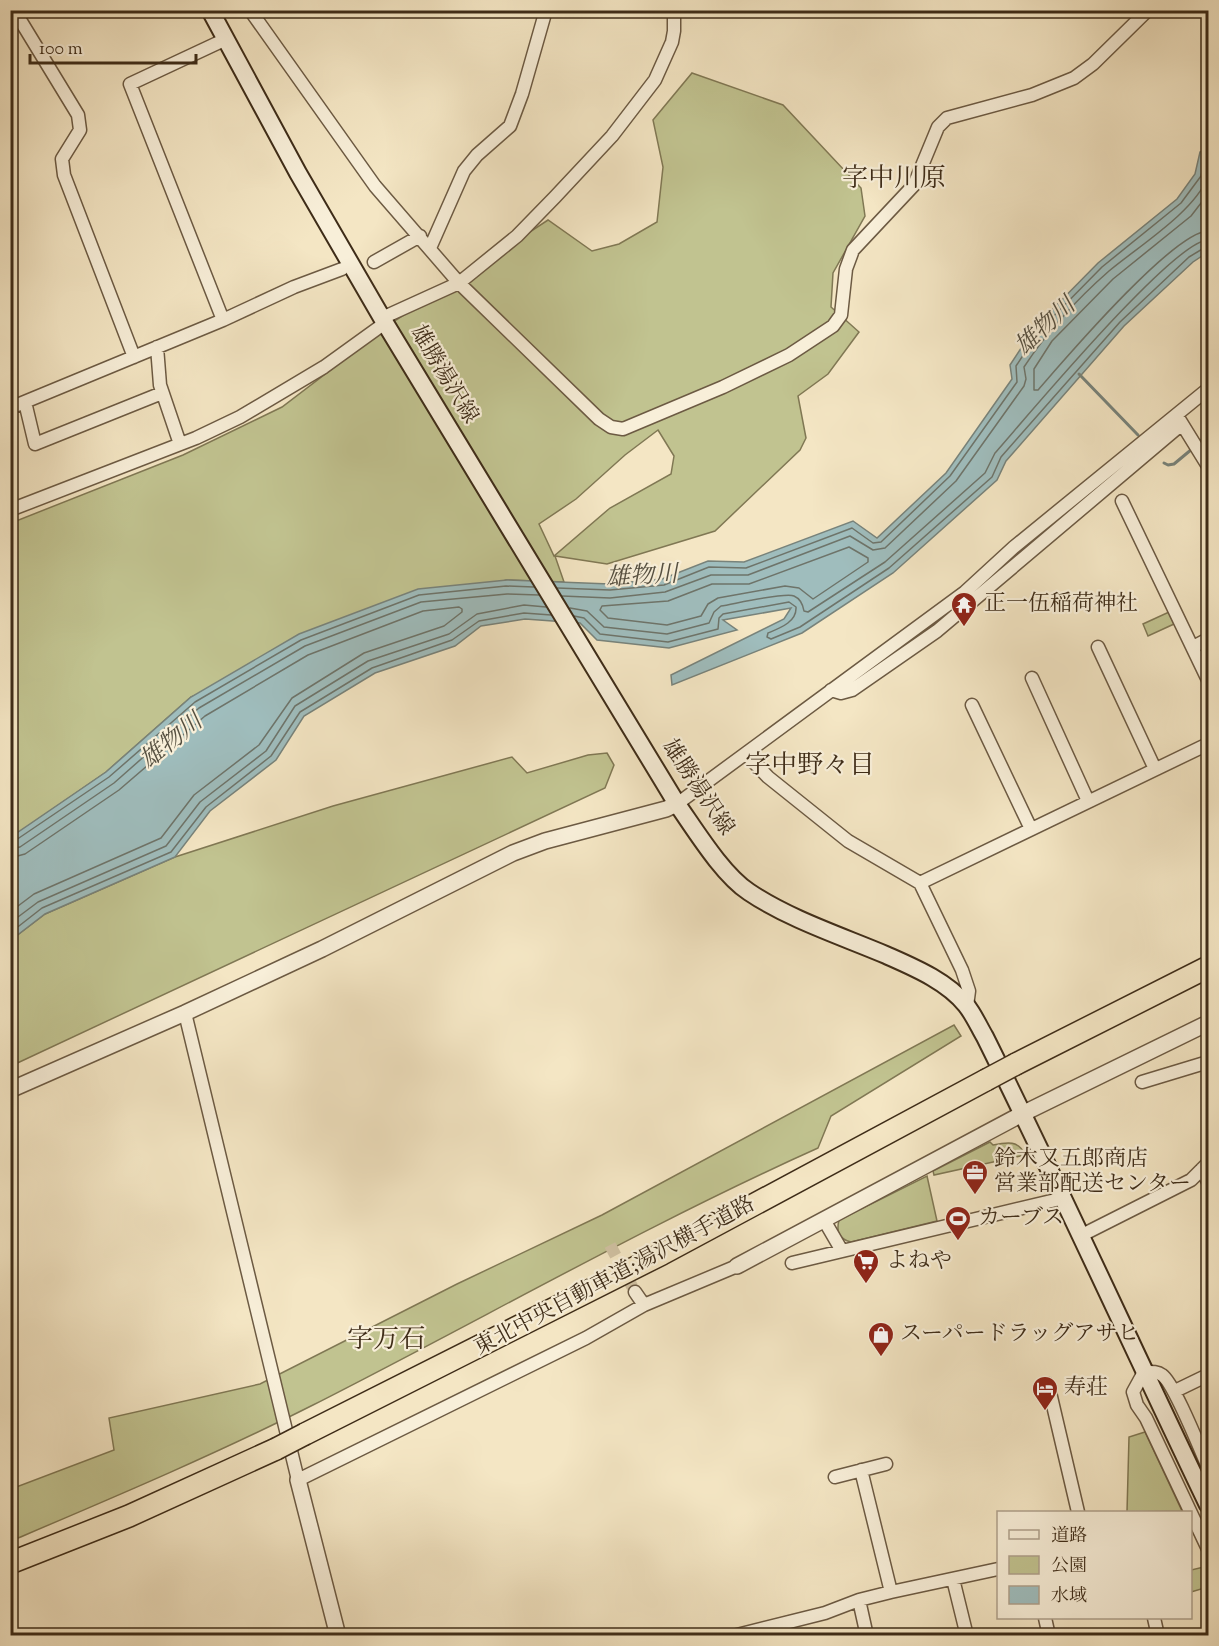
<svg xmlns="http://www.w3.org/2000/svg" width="1219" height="1646" font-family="'Sorts Mill Goudy','Noto Serif JP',serif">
<rect width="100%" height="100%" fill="#f4e6c4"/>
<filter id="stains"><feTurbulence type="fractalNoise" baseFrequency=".00333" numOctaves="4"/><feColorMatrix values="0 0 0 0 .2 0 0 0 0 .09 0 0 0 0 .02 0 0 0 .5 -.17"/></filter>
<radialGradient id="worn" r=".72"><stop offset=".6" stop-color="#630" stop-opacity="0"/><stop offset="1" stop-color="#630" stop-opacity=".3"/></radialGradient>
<!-- green -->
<path fill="#c1c390" stroke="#807854" stroke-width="1.5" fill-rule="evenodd" d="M692,73L783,105L861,188L865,216L833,273L831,307L859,332L828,374L798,396L806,438L800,450L715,531L607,564L555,556L564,582L506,580L191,697L106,772L11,838V523L183,455L282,407L396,320L548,220L592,251L619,244L657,222L663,167L653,120ZM658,430L674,456L671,474L610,508L554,556L539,524L576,499L625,455Z
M1169,612L1174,624L1148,636L1143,624Z
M607,753L614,765L605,788L11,1066V940L45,914L175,857L333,806L512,757L527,773L588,755Z
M954,1025L961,1036L831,1116L818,1148C646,1225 481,1320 313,1405C214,1455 112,1498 11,1541V1489L114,1450L109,1418L260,1384L457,1284L602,1215Z
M990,1142L993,1145C1007,1142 1019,1140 1025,1155L934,1175L933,1171Z
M927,1176L937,1221L851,1242C839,1239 836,1232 839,1220Z
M1145,1432L1182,1511L1127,1512L1129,1437Z
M1208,1566V1587L1191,1592V1570Z"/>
<!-- water -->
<path fill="#9fbdbd" stroke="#78837b" stroke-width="1.5" d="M1208,147V252L1193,262L1124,326L1006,461L997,480L893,573L802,633L672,685L671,675L784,619L791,608L723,620L737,630L669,648L597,640L580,623L525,619L481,626L455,646L375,673L304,716L276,760L210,811L175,857L45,914L11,940V837L106,772L191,697L299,634L418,589L507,580L610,584L662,579L708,561L744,562L853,521L877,538L946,473L1012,379L1010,365L1035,327L1098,263L1177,199L1195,174L1200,152Z"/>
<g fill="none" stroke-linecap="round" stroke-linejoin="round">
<!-- shore -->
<path stroke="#6e746a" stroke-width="1.5" d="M1208,194L1191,216L1113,279L1052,341L1034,369V390H1038C1065,359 1173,232 1208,231
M849,547L868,558V562L813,599L799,588L785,586L718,598L708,604L701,616L667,625L608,618L600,610L602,606L668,601L712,584H749Z
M557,588L610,590L664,585L709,567L746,568L852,528L873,543L881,542L950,476L1017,382L1016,366L1039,331L1102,267L1181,203L1201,176L1205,157L1208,154
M562,596L610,598L665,592L711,575H748L850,536L873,550L885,548L956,481L1024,386L1026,379L1024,367C1047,332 1077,299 1109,271C1139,246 1194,212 1208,177
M570,608L587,611L604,627L667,634L709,623L714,612L721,606C734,604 785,592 794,596C801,599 803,605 804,611L808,612L885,562L985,473L995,453C1026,418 1173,241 1208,240
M574,616L584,618L600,634L668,642L718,629L719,618L723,614L789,602L796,607C797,622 780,628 768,633L767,637L771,639L800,627L889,568L992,477L1001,457L1120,322L1189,257L1204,248L1208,247
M10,841L16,840L109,777L195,702L301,640L419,595L506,586L534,587
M10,849L20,847L114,783L199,708L305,646L421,602L507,594L539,595
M10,858L25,854L119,790L205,716L308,655L423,611L459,607L462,609V612L444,626L364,653L292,698L259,745L194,795L161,838L34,894L10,912
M10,923L38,902L166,846L200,802L266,751L295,706L368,661L449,634L477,614L524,605L546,607
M10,933L42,908L171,852L206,807L271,756L300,712L372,668L452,640L479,621L524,613L551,615"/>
<!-- stream -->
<path stroke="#78837b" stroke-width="3" d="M1079,374L1138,435
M1197,444L1208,434
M1164,463L1168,465L1174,464L1192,449"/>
<!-- minor-tunnel -->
<path stroke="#d0c1a2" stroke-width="12" stroke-dasharray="12 6" stroke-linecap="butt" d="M610,1245L635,1292"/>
<defs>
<path id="minor" d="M14,10L78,115L80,130L62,159L64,175L134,357
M250,10L375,186L459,283L599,419L611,427L623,429L723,387L789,355L833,326L841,315L846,269L853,250L914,185L938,127L947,118L1032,95L1074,78L1093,64L1148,10
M430,248L464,171L477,155L510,126L522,94L546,10
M374,262L420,236
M382,318L459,283L517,236L555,197L612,136L655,80L672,42L674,31V10
M223,320L130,84L224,40
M157,347L160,385L180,444
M25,402L35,444L162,393
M10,408L223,320L294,287L342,269
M1179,419L1208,466
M1122,501L1208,680
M10,510L196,438L240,417L324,367L385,323
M1098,647L1155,769
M1193,647L1208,639
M1032,678L1088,801
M831,690L841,693L852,690L937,631L1182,424
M972,705L1031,829
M746,754L768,777L848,841L920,883L962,970L969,991L967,1006
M677,804L965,592L1014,547L1208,389
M920,883L1208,744
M185,1013C224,1168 259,1325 298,1480L586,1338L644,1305L737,1266
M1142,1082L1208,1062
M1202,1169L1208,1182
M824,1220L842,1251
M1082,1235L1191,1180L1208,1163
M792,1263L1064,1198
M635,1292L644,1305
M1048,1384L1078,1512
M1175,1391L1208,1375
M1208,1467C1200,1449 1174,1383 1162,1375C1157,1371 1150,1372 1144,1372L1133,1392L1137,1405L1146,1418L1208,1549
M861,1470L891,1592
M835,1477L886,1464
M953,1579L967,1636
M859,1600L867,1636
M1045,1618L1049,1636
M1154,1618L1158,1636
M733,1636L825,1613L859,1600L891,1592L998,1569"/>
<path id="tertiary" d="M10,1090L185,1013L322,949L513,853L545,841L666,809L677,804
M737,1266L1022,1114L1208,1023
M298,1480L338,1636"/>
<path id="secondary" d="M210,10L298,173L382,318L677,804C696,831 722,874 749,892C789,919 841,936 886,955C913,967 947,981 966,1005C974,1015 979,1027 985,1037C1062,1192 1133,1349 1208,1505"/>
<path id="motorway" d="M1016,1064L1208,967
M305,1434L662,1254L986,1080
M10,1563L129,1516L276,1449"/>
</defs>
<!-- minor casing -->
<use href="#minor" stroke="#6c5a43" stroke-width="15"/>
<!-- tertiary casing -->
<use href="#tertiary" stroke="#6c5a43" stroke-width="18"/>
<!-- secondary casing -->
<use href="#secondary" stroke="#3e2c18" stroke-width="20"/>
<!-- motorway casing -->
<use href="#motorway" stroke="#3e2c18" stroke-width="24"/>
<!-- minor -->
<use href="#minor" stroke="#f8efd9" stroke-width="12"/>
<!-- tertiary -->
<use href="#tertiary" stroke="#f8efd9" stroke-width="15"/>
<!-- secondary -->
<use href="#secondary" stroke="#f8efd9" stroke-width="16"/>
<!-- motorway -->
<use href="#motorway" stroke="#f4e6c4" stroke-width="21"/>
<defs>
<path id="motorway-bridge" d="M986,1080L1016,1064
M276,1449L305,1434"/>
</defs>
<!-- motorway-bridge casing -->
<use href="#motorway-bridge" stroke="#3e2c18" stroke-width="24" stroke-linecap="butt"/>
<!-- motorway-bridge -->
<use href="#motorway-bridge" stroke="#f4e6c4" stroke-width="21"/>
</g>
<!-- icons -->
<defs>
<symbol id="temple-pin" viewBox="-11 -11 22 30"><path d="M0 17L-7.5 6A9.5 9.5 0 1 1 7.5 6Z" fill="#8f2418" stroke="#f8efd9"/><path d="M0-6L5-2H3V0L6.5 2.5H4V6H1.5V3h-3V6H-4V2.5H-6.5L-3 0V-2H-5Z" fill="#fff"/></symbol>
<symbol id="office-pin" viewBox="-11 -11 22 30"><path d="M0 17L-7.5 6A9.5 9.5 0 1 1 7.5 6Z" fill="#8f2418" stroke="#f8efd9"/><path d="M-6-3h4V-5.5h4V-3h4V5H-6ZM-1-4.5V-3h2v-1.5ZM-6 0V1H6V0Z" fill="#fff"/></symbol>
<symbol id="stadium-pin" viewBox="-11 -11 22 30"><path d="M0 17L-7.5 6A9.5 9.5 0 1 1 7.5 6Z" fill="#8f2418" stroke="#f8efd9"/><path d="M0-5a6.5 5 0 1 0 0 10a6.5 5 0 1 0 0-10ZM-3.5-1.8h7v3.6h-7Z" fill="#fff"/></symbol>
<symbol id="supermarket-pin" viewBox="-11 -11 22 30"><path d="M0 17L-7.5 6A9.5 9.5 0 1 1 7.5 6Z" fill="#8f2418" stroke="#f8efd9"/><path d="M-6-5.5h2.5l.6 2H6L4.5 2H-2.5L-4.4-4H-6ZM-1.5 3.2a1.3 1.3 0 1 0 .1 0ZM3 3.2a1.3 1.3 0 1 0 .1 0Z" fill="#fff"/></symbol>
<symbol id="shop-pin" viewBox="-11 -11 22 30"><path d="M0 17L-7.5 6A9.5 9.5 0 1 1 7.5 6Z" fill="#8f2418" stroke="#f8efd9"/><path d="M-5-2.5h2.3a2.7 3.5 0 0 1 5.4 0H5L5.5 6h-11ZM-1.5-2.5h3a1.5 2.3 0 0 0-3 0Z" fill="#fff"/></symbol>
<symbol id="hotel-pin" viewBox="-11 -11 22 30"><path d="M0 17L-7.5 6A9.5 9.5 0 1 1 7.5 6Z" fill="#8f2418" stroke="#f8efd9"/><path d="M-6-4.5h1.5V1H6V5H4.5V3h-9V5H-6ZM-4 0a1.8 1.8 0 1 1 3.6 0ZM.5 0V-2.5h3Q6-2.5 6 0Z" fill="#fff"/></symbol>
</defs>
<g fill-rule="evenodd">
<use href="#temple-pin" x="949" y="590" width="30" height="40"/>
<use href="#office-pin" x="960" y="1158" width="30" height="40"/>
<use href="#stadium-pin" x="943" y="1204" width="30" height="40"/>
<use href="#supermarket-pin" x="851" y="1247" width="30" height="40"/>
<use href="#shop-pin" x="866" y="1320" width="30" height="40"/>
<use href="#hotel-pin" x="1030" y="1374" width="30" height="40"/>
</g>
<g text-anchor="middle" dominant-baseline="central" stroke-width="4.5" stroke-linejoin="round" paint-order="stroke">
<!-- street labels -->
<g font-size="22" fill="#3e2c18" stroke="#f8efd9">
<text transform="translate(443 375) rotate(59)">雄勝湯沢線</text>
<text transform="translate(697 788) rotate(56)">雄勝湯沢線</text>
<text transform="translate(615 1277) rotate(-28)">東北中央自動車道;湯沢横手道路</text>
</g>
<!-- poi labels -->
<g font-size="22" fill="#3e2c18" stroke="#f8efd9" text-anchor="start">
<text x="984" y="605">正一伍稲荷神社</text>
<text x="994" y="1160">鈴木又五郎商店<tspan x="994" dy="25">営業部配送センター</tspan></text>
<text x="978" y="1219">カーブス</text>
<text x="886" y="1262">よねや</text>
<text x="900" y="1335">スーパードラッグアサヒ</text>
<text x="1064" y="1389">寿荘</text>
</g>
<!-- water labels -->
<g font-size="24" font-style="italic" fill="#565041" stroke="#f8efd9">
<text transform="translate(1046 327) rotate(-43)">雄物川</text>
<text transform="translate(642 577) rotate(-3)">雄物川</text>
<text transform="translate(172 742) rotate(-39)">雄物川</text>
</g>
<!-- quarter labels -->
<g font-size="26" fill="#3e2c18" stroke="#f8efd9">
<text x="894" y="179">字中川原</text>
<text x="810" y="766">字中野々目</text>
<text x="386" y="1340">字万石</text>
</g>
</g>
<!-- margin -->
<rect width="1219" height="1646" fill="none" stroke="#f4e6c4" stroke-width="36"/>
<rect x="12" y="12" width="1195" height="1622" fill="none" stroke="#3e2c18" stroke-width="3"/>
<rect x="18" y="18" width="1183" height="1610" fill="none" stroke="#3e2c18" stroke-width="1.5"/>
<!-- legend -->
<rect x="997" y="1511" width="195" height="108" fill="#f8efd9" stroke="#aea18c" stroke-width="1.5"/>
<rect x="1009" y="1530" width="30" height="9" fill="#f8efd9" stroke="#aea18c" stroke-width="1.5"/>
<text x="1051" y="1541" font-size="18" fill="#3e2c18">道路</text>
<rect x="1009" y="1556" width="30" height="18" fill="#c1c390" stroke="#aea18c" stroke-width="1.5"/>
<text x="1051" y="1571" font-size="18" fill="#3e2c18">公園</text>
<rect x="1009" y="1586" width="30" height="18" fill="#9fbdbd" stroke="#aea18c" stroke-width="1.5"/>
<text x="1051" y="1601" font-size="18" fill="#3e2c18">水域</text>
<!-- scale -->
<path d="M30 54v9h166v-9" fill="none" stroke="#3e2c18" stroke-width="3"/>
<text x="39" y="54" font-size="18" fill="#3e2c18" stroke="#f8efd9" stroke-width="4.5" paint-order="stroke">100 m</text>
<rect width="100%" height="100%" filter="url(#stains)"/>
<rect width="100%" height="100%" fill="url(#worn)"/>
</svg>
